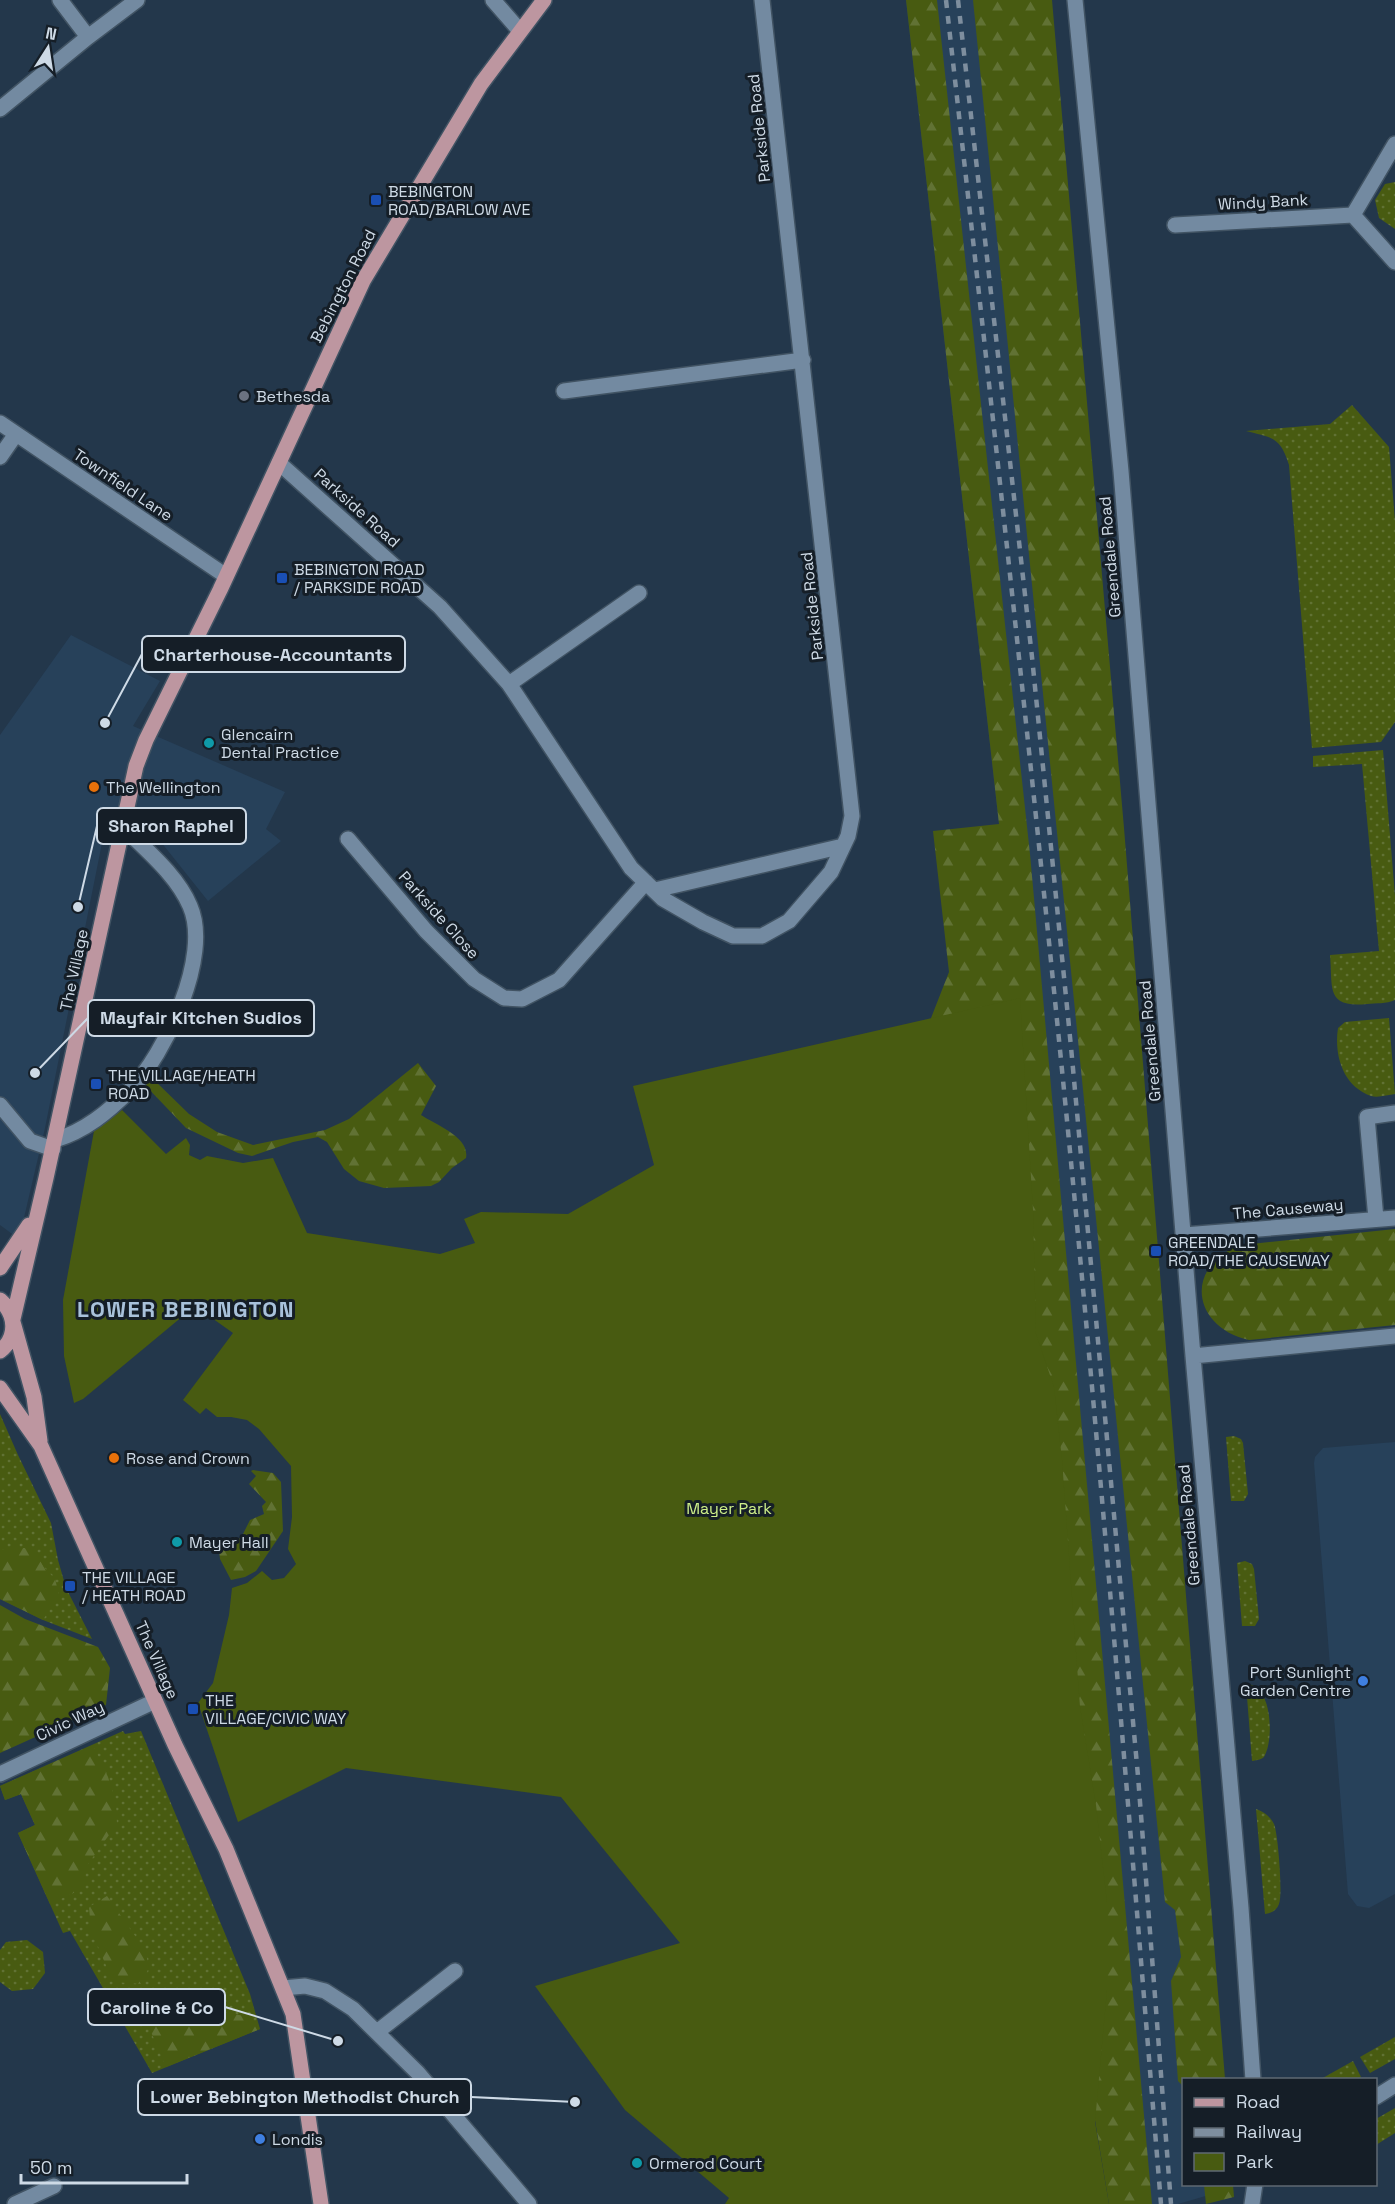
<svg xmlns="http://www.w3.org/2000/svg" width="1395" height="2204" font-family="'Space Grotesk',sans-serif">
<defs>
<pattern id="grass-dots" width="8" height="8" patternUnits="userSpaceOnUse" patternTransform="scale(1.5)"><rect width="8" height="8" fill="#485b11"/><path d="M2 2h.1M6 6h.1" fill="none" stroke="#617234" stroke-width="1.8" stroke-linecap="round"/></pattern>
<pattern id="forest-firs" width="22" height="20" patternUnits="userSpaceOnUse" patternTransform="scale(1.5)"><rect width="22" height="20" fill="#485b11"/><path d="M5 1l3.5 6h-7zM16 11l3.5 6h-7z" fill="#617234"/></pattern>
</defs>
<rect width="100%" height="100%" fill="#23374b"/>
<!-- built -->
<path fill="#27415a" d="M906,0H1048L1224,2079L1184,2080V2184L1233,2185V2188L1178,2204H1109L999,824Z
M71,635L160,681L133,726L285,792L266,829L281,841L208,901L153,832L106,823L45,1128L19,1239L0,1225V735Z
M1395,1442V1894L1369,1908L1357,1906L1348,1894L1314,1463L1315,1457L1323,1448Z"/>
<!-- grass -->
<path fill="url(#grass-dots)" d="M1395,182V229L1379,218L1375,200L1385,184Z
M1352,405L1389,447L1395,521V722L1381,742L1312,748L1289,465C1280,436 1272,438 1246,431L1330,424Z
M1383,750L1395,896V1000C1386,1004 1376,1003 1367,1004C1325,1008 1333,988 1330,955L1379,951L1362,764L1313,767V756Z
M1389,1018L1395,1094C1388,1095 1378,1098 1371,1096C1342,1086 1334,1054 1338,1028L1345,1022Z
M0,1414L18,1455L51,1523L58,1560L66,1588L92,1639L43,1620L0,1599Z
M1234,1436L1241,1439L1243,1443L1248,1494L1244,1501H1231L1226,1437Z
M1245,1561L1252,1564L1254,1569L1259,1619L1255,1626H1242L1237,1563Z
M1246,1684C1272,1684 1274,1737 1265,1755C1263,1760 1257,1760 1252,1761Z
M123,1731L125,1734L141,1731L250,1994L260,2029L152,2073L70,1931L63,1933L18,1833L35,1825L21,1794L5,1800L0,1786Z
M1256,1809C1264,1812 1270,1816 1274,1824C1278,1833 1283,1895 1279,1904C1277,1910 1272,1913 1265,1914Z
M27,1940L43,1952L45,1973L33,1989L12,1991L0,1982V1950L6,1942Z
M1395,2037V2059L1370,2073L1360,2057Z
M1353,2061L1361,2077L1357,2079H1321Z
M1395,2108V2133L1376,2145V2119Z"/>
<!-- forest -->
<path fill="url(#forest-firs)" d="M906,0H937L1030,854L1152,2204H1109L917,1054L949,972L933,831L999,824Z
M973,0H1052L1124,828L1225,2079L1184,2080L1183,2086L1178,2081L1171,1981L1181,1957L1175,1910L1165,1902Z
M418,1063L436,1086L421,1115C436,1125 470,1137 466,1158L452,1168L439,1182L431,1186L384,1188L359,1181L344,1169L327,1142L318,1137L293,1142L252,1156L238,1153L186,1128L144,1084L150,1076L189,1114L217,1132L253,1145L325,1130L349,1119Z
M1395,1229V1325L1249,1340C1191,1327 1184,1265 1241,1245Z
M253,1470L273,1473L281,1482L283,1531L256,1571L245,1577L231,1580L220,1559L218,1542L241,1538L250,1520L264,1514L262,1506L266,1502L249,1484L256,1476L251,1471Z
M13,1548H33L44,1567L55,1579L59,1595L43,1620L0,1599V1550Z
M0,1605L25,1619L98,1647L110,1668L106,1705L0,1753Z
M93,1745L108,1777L116,1802L117,1824L88,1864L82,1889L50,1904L18,1833L35,1825L21,1794L5,1800L0,1786Z
M107,1896L145,1950L149,1967L142,1984L113,1982L91,1930L89,1907Z
M150,1998L244,2016L260,2029L166,2067L140,2006Z
M1204,2185H1233L1234,2197L1206,2204Z"/>
<!-- park -->
<path fill="#485b11" d="M1020,998L1033,1210L1036,1334L1054,1387L1062,1460L1080,1707L1096,1805L1107,1903V1990L1095,2122L1109,2204H725L729,2198L625,2110L535,1986L680,1943L561,1797L346,1768L238,1822L198,1703L213,1683L229,1615L232,1588L247,1583L262,1571L272,1580L284,1578L296,1564L288,1549L292,1517L291,1466L259,1429L247,1420L231,1417H217L206,1408L200,1414L183,1400L233,1333L195,1306L83,1399L74,1403L64,1356L63,1300L94,1131L122,1110L166,1154L186,1138L190,1145L189,1155L200,1160L207,1156L243,1163L273,1158L307,1233L440,1254L475,1243L464,1219L481,1212L568,1214L654,1165L633,1086Z"/>
<g fill="none" stroke-linecap="round" stroke-linejoin="round">
<defs>
<path id="minor" d="M60,0L88,37
M493,0L520,31
M1075,0L1121,471L1193,1356L1241,1908L1253,2080
M0,109L88,37L137,0
M1353,215L1395,144
M1175,225L1353,215L1395,262
M564,391L803,360
M0,423L226,576
M0,457L16,434
M279,463L440,607L509,684L631,868L663,899L703,922L733,936H762L789,921L831,872L848,836L852,816L762,0
M509,684L639,593
M348,839L426,931L474,979L504,998L522,999L559,980L646,882
M655,890L843,846
M0,1105L30,1141L53,1149
M55,1140C85,1131 108,1112 130,1090C165,1054 212,956 190,906C177,875 146,850 123,827
M1376,1219L1367,1117L1395,1113
M1184,1235L1395,1218
M1193,1356L1395,1336
M0,1774L155,1701
M283,1988L305,1986L325,1991L353,2009L418,2073L529,2204
M377,2032L455,1971
M1376,2097L1395,2085
M15,2204L54,2186
M1252,2204L1255,2184"/>
<path id="major" d="M0,1268L29,1225
M0,1300C16,1314 18,1337 0,1351
M13,1319L46,1178L136,766L146,740L220,590L363,281L481,84L544,0
M13,1322L34,1397L40,1441
M0,1388L41,1446L175,1745L226,1849L293,2014L321,2204"/>
</defs>
<!-- minor casing -->
<use href="#minor" stroke="#415363" stroke-width="18"/>
<!-- major casing -->
<use href="#major" stroke="#415363" stroke-width="18"/>
<!-- minor -->
<use href="#minor" stroke="#738aa1" stroke-width="15"/>
<!-- major -->
<use href="#major" stroke="#bd96a0" stroke-width="15"/>
<!-- rail -->
<path stroke="#7e8e9e" stroke-width="4.5" stroke-dasharray="8 8" stroke-linecap="butt" d="M946,0C985,346 1024,693 1059,1040C1098,1427 1129,1816 1161,2204
M958,0L1032,657L1071,1047L1138,1776L1171,2204"/>
</g>
<!-- markers -->
<g fill="#1a4fb4" stroke="#151e27" stroke-width="2">
<rect x="370" y="194" width="12" height="12" rx="3"/>
<rect x="276" y="572" width="12" height="12" rx="3"/>
<rect x="90" y="1078" width="12" height="12" rx="3"/>
<rect x="1150" y="1245" width="12" height="12" rx="3"/>
<rect x="64" y="1580" width="12" height="12" rx="3"/>
<rect x="187" y="1703" width="12" height="12" rx="3"/>
</g>
<circle fill="#6b7280" stroke="#151e27" stroke-width="2" cx="244" cy="396" r="6"/>
<g fill="#0f9aa8" stroke="#151e27" stroke-width="2">
<circle cx="209" cy="743" r="6"/>
<circle cx="177" cy="1542" r="6"/>
<circle cx="637" cy="2163" r="6"/>
</g>
<g fill="#e8710a" stroke="#151e27" stroke-width="2">
<circle cx="94" cy="787" r="6"/>
<circle cx="114" cy="1458" r="6"/>
</g>
<g fill="#3f7fe0" stroke="#151e27" stroke-width="2">
<circle cx="1363" cy="1681" r="6"/>
<circle cx="260" cy="2139" r="6"/>
</g>
<g text-anchor="middle" dominant-baseline="central" stroke-width="6" stroke-linejoin="round" paint-order="stroke">
<!-- street labels -->
<g font-size="16" fill="#cedae6" stroke="#151e27">
<text transform="translate(759 128) rotate(-96)">Parkside Road</text>
<text transform="translate(1263 202) rotate(-3)">Windy Bank</text>
<text transform="translate(343 286) rotate(-63)">Bebington Road</text>
<text transform="translate(123 485) rotate(34)">Townfield Lane</text>
<text transform="translate(357 508) rotate(42)">Parkside Road</text>
<text transform="translate(1110 557) rotate(-95)">Greendale Road</text>
<text transform="translate(812 606) rotate(-96)">Parkside Road</text>
<text transform="translate(439 915) rotate(48)">Parkside Close</text>
<text transform="translate(74 970) rotate(-78)">The Village</text>
<text transform="translate(1150 1041) rotate(-95)">Greendale Road</text>
<text transform="translate(1288 1209) rotate(-5)">The Causeway</text>
<text transform="translate(1189 1525) rotate(-95)">Greendale Road</text>
<text transform="translate(157 1660) rotate(66)">The Village</text>
<text transform="translate(70 1721) rotate(-25)">Civic Way</text>
</g>
<!-- poi labels -->
<g font-size="16" fill="#cedae6" stroke="#151e27" text-anchor="start">
<text x="388" y="191">BEBINGTON<tspan x="388" dy="18">ROAD/BARLOW AVE</tspan></text>
<text x="256" y="396">Bethesda</text>
<text x="294" y="569">BEBINGTON ROAD<tspan x="294" dy="18">/ PARKSIDE ROAD</tspan></text>
<text x="221" y="734">Glencairn<tspan x="221" dy="18">Dental Practice</tspan></text>
<text x="106" y="787">The Wellington</text>
<text x="108" y="1075">THE VILLAGE/HEATH<tspan x="108" dy="18">ROAD</tspan></text>
<text x="1168" y="1242">GREENDALE<tspan x="1168" dy="18">ROAD/THE CAUSEWAY</tspan></text>
<text x="126" y="1458">Rose and Crown</text>
<text x="189" y="1542">Mayer Hall</text>
<text x="82" y="1577">THE VILLAGE<tspan x="82" dy="18">/ HEATH ROAD</tspan></text>
<text x="1351" y="1672" text-anchor="end">Port Sunlight<tspan x="1351" dy="18">Garden Centre</tspan></text>
<text x="205" y="1700">THE<tspan x="205" dy="18">VILLAGE/CIVIC WAY</tspan></text>
<text x="272" y="2139">Londis</text>
<text x="649" y="2163">Ormerod Court</text>
</g>
<!-- park labels -->
<g font-size="16" fill="#ceef8a" stroke="#151e27">
<text x="729" y="1508">Mayer Park</text>
</g>
<!-- district labels -->
<g font-size="22" font-weight="bold" letter-spacing="1.5" fill="#a9c2da" stroke="#151e27">
<text x="186" y="1309">LOWER BEBINGTON</text>
</g>
</g>
<!-- callouts -->
<path fill="none" stroke="#cedae6" stroke-width="2" d="M105 723L142 654M78 907L97 826M35 1073L88 1018M338 2041L225 2007M575 2102L471 2097"/>
<g fill="#cedae6" stroke="#151e27" stroke-width="2">
<circle cx="105" cy="723" r="6"/>
<circle cx="78" cy="907" r="6"/>
<circle cx="35" cy="1073" r="6"/>
<circle cx="338" cy="2041" r="6"/>
<circle cx="575" cy="2102" r="6"/>
</g>
<g fill="#151e27" stroke="#cedae6" stroke-width="2">
<rect x="142" y="636" width="263" height="36" rx="6"/>
<rect x="97" y="808" width="149" height="36" rx="6"/>
<rect x="88" y="1000" width="226" height="36" rx="6"/>
<rect x="88" y="1989" width="137" height="36" rx="6"/>
<rect x="138" y="2079" width="333" height="36" rx="6"/>
</g>
<g font-size="18" text-anchor="middle" font-weight="bold" fill="#cedae6">
<text x="273" y="661">Charterhouse-Accountants</text>
<text x="171" y="832">Sharon Raphel</text>
<text x="201" y="1024">Mayfair Kitchen Sudios</text>
<text x="157" y="2014">Caroline &amp; Co</text>
<text x="305" y="2103">Lower Bebington Methodist Church</text>
</g>
<!-- legend -->
<rect x="1182" y="2078" width="195" height="108" fill="#151e27" stroke="#5f6973" stroke-width="1.5"/>
<rect x="1194" y="2098" width="30" height="9" fill="#bd96a0" stroke="#5f6973" stroke-width="1.5"/>
<text x="1236" y="2108" font-size="18" fill="#cedae6">Road</text>
<rect x="1194" y="2128" width="30" height="9" fill="#7e8e9e" stroke="#5f6973" stroke-width="1.5"/>
<text x="1236" y="2138" font-size="18" fill="#cedae6">Railway</text>
<rect x="1194" y="2153" width="30" height="18" fill="#485b11" stroke="#5f6973" stroke-width="1.5"/>
<text x="1236" y="2168" font-size="18" fill="#cedae6">Park</text>
<!-- north arrow -->
<g transform="translate(48 48) rotate(12)" stroke="#151e27" stroke-width="4.5" paint-order="stroke">
<path d="M0-4.5L10 22L0 15L-10 22Z" fill="#cedae6"/>
<text y="-9" font-size="16" font-weight="bold" text-anchor="middle" fill="#cedae6">N</text>
</g>
<!-- scale -->
<path d="M21 2174v9h166v-9" fill="none" stroke="#cedae6" stroke-width="3"/>
<text x="30" y="2174" font-size="18" fill="#cedae6" stroke="#151e27" stroke-width="4.5" paint-order="stroke">50 m</text>
</svg>
